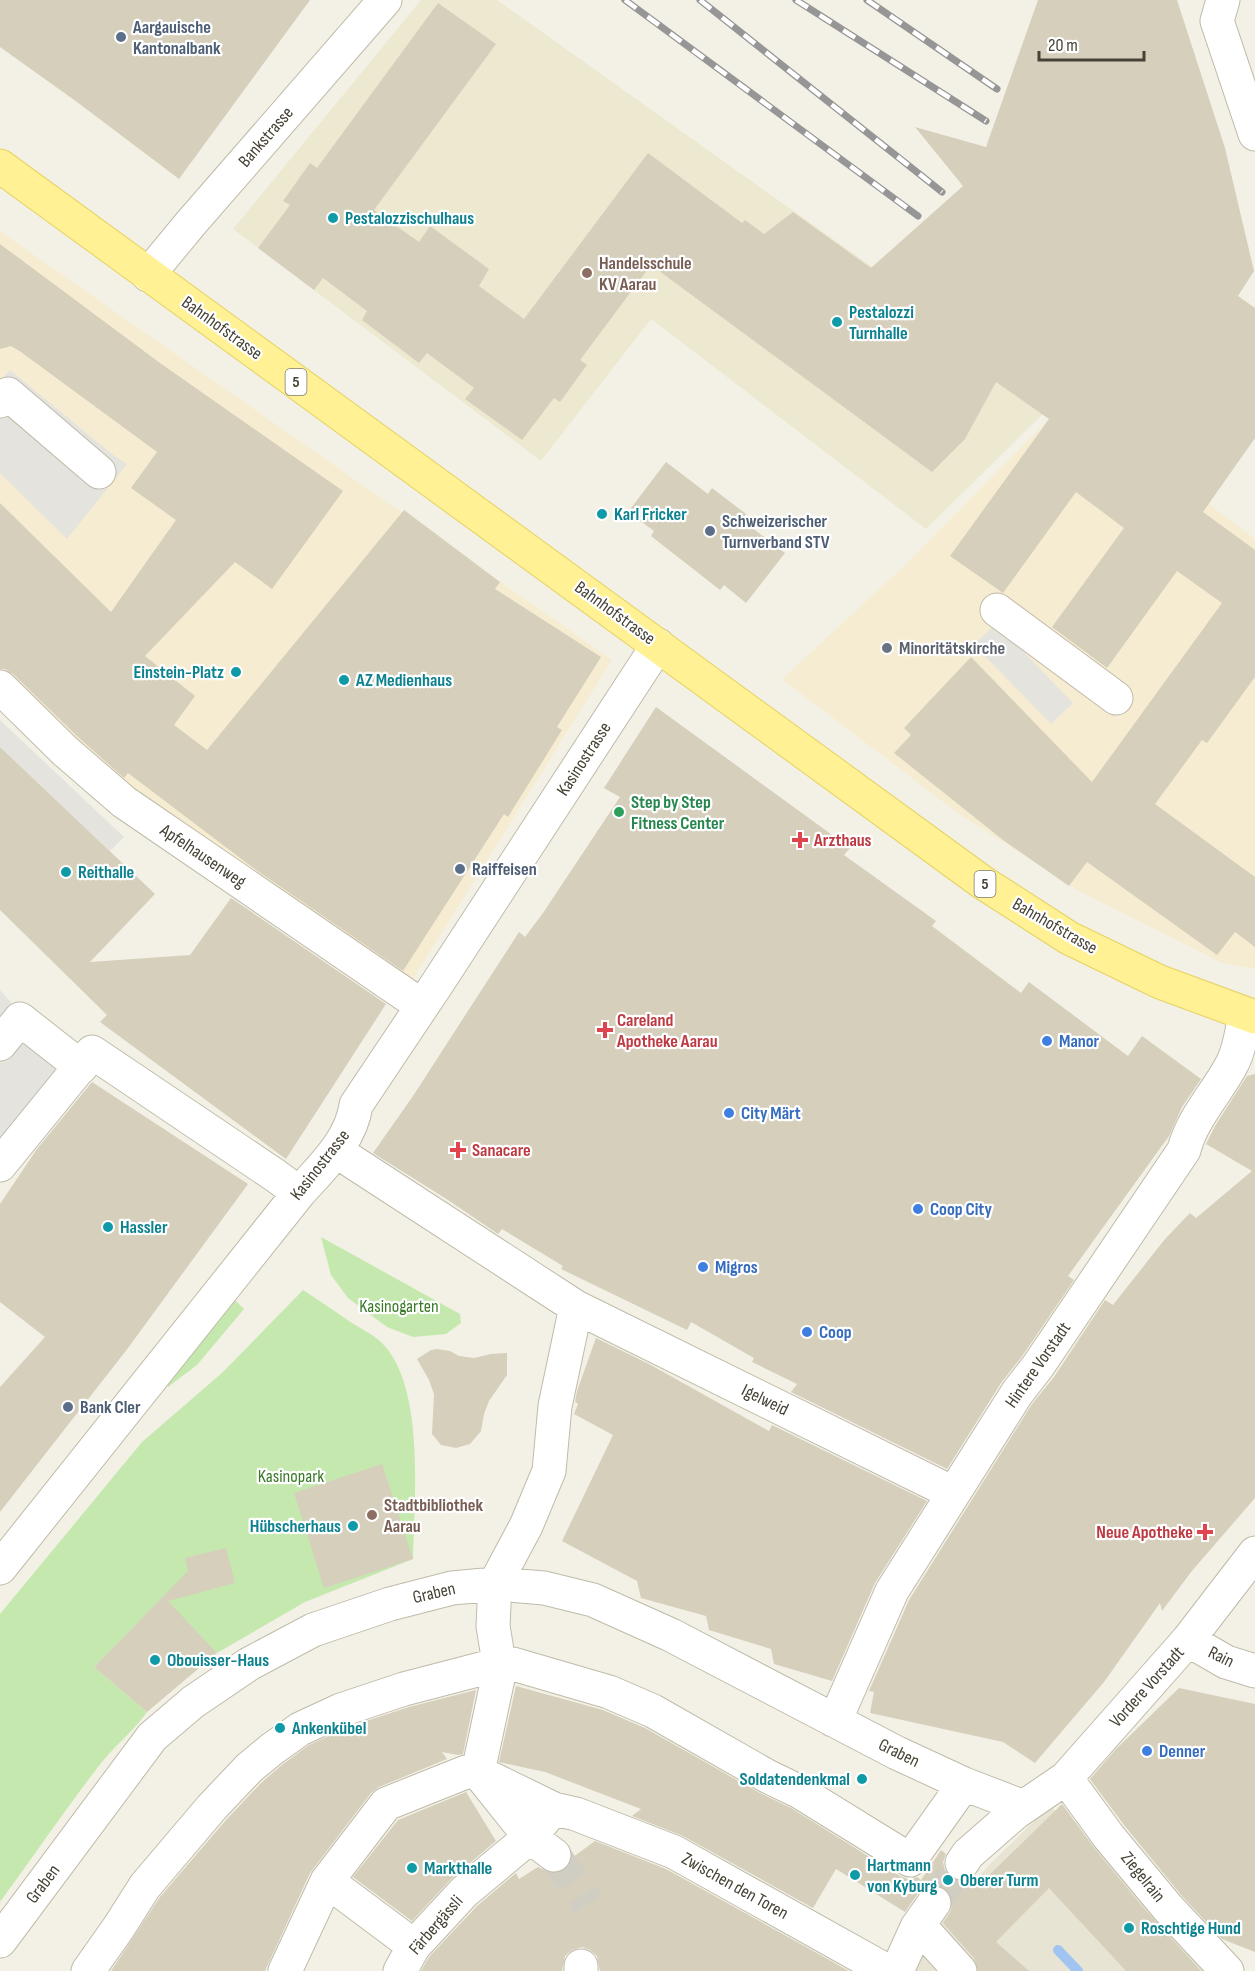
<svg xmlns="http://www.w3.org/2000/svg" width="1255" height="1971" font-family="'Sofia Sans Condensed',sans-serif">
<rect width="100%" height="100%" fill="#f3f1e6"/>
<!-- residential -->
<path fill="#e7e4d4" d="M1050,1806L1128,1873L1211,1971H893L992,1862Z"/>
<!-- commercial -->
<path fill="#f6ecd1" d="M0,231L612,660L411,982L195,851L0,687Z
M1070,398L1255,539V969L1222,963L1081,892L955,811L782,679L903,567Z"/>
<!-- education -->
<path fill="#ede9d0" d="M421,0H497L1058,399L926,529L651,319L541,461L233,229Z"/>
<!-- green -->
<path fill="#c5e8af" d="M321,1237L460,1314L461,1323L446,1334L413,1337L387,1327L348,1298L331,1275Z
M303,1290C319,1300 334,1311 349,1321C359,1328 371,1333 380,1341C426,1383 414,1501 413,1559L305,1602L217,1653L163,1597L94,1667L147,1712C133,1732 113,1747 98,1767C64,1811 33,1857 0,1902V1614L142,1442L223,1372Z
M235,1300L244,1309L197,1365L168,1387L167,1384Z"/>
<!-- parking -->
<path fill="#e4e3de" d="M10,370L113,455L127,464L67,539L0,473V381Z
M996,623L1073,703L1051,724L974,645Z
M0,720L124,837L110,851L0,747Z
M0,990L66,1066L0,1144Z"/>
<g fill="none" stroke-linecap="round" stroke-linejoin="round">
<!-- stream -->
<path stroke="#a2c4f1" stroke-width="10" d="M1058,1950L1078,1971"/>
</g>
<!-- building -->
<path fill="#d5cfbc" d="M0,0H310L179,179L77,102L0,47Z
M1038,0H1177L1225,148L1254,271L1238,296L1255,308V438L1203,512L1255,550V677L1207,743L1202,740L1155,804L1255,877V947L1235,932L1217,955L1087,862L1069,886L1003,840L894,753L911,735L904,728L971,657L1092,782L1222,603L1177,571L1107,668L1052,627L1124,528L1076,492L1003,593L950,556L1049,419L996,382L965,439L932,472L651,265L580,360L587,365L560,402L554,398L522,440L465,399L474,388L427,353L419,363L362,320L367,311L323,278L314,290L258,248L290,205L283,201L310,163L317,168L438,3L496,44L374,210L419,242L430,226L489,269L479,286L524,319L648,153L742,223L745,220L764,234L793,212L871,268L963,186L915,127L986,147Z
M0,244L160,363L343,491L272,589L235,562L145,656L195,696L174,725L207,750L404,510L500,582L495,589L601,657L557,727L562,730L508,817L504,814L403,971L252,867L128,773L124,778L78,737L13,674L5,669H0V503L111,612L176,520L131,488L157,452L21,352L11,346L0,349Z
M666,462L708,494L712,488L746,514L742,520L785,553L746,603L724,585L720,590L651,536L654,531L628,512Z
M656,707L850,848L844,855L936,921L932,926L1021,993L1029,982L1128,1056L1142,1036L1201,1079L1182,1107L1169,1136L1068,1276L1074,1280L1023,1355L1001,1383L947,1469L791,1392L797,1384L752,1362L754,1358L691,1322L687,1330L561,1269L563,1266L502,1229L498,1234L448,1200L373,1153L413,1096L519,932L525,937L543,913L620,797L604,788Z
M0,747L155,894L90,962L190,955L231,898L386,1004L286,1159L100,1022L107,1015L0,910Z
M1255,1074V1498L1191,1572L1162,1611L1160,1603L1104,1682L1035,1763L1003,1742L870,1713L874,1692L869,1691L909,1600L1032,1404L1054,1377L1105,1300L1113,1305L1165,1239L1190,1213L1196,1218L1252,1171L1206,1144L1215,1126L1247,1076Z
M92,1082L248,1184L128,1348L0,1512V1387L45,1337L0,1302V1204L37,1149Z
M596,1338L649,1364L769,1431L772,1425L927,1501L875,1583L832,1681L774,1664L771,1649L709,1630L706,1616L641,1598L637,1581L562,1541L613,1435L574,1414L578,1404L575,1402L577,1391Z
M437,1349L450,1351L459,1356L474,1358L491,1354L507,1353V1375L489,1401L484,1414L481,1431L470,1444L456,1448L441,1445L432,1434L434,1394L429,1380L417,1359L431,1350Z
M382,1464L413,1559L324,1588L294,1493Z
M226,1548L235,1583L168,1601L217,1653L147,1712L94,1667L188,1571L185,1558Z
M516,1686L603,1710L645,1728L758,1792L791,1808L900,1876L908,1879L917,1877L921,1880L941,1850L946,1854L943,1862L945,1871L951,1878L961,1882L972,1878L979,1885L1062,1804L1095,1849L1141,1905L1201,1971H1126L1049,1888L996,1942L1029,1971H978L974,1958L943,1923L950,1913L953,1904L951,1895L944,1887L936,1884L927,1886L919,1892L905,1912L836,1869L813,1908L683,1836L632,1816L641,1809L545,1772L499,1762Z
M1179,1688L1255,1704V1952L1222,1939L1182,1896L1124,1825L1090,1779L1116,1749Z
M476,1690L463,1754L458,1755L442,1752L447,1759L379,1787L371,1793L310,1873L265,1971H111L160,1897L226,1820L262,1782L283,1764L309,1745L348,1727L409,1707Z
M466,1792L496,1841L452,1878L412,1921L353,1877L398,1820Z
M595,1841L666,1869L849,1971H600L597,1956L590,1950L582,1947L572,1950L565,1956L562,1971H421L429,1957L477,1906L516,1873L519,1879L538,1867L551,1873L561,1872L569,1867L573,1857Z"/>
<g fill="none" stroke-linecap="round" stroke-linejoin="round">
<!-- minor-tunnel -->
<path stroke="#d0cec3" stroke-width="33" stroke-dasharray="33 16" stroke-linecap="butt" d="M554,1855L588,1904
M934,1903L962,1863"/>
<defs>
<path id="minor" d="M1223,0L1217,21L1255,134
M148,275L191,223L385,0
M0,401L8,394L99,472
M997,610L1116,698
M0,687L65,751L124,802L422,1006
M0,1044L20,1019L81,1067
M336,1151L576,1307L953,1493
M0,1165L92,1052L276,1176L299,1193
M0,1568L299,1193C322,1167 351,1141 356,1105L435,987L658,645
M1188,1640L1226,1662L1255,1671
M833,1720L841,1707L892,1591L1017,1393L1038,1366L1184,1150C1192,1118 1217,1093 1232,1064C1240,1049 1242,1030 1245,1014
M1066,1778L1109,1837L1168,1908L1227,1971
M554,1855L530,1837L478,1772L500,1669L493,1626L495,1584L526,1526L549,1471L555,1406L576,1307
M962,1863L968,1854L1015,1813L1066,1778L1188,1640L1255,1553
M327,1881L414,1946
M917,1927L925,1932L960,1971
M0,1941L152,1737L193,1702L249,1664L313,1630L390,1604L452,1588L495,1584L544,1588L593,1600L671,1635L897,1753L964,1784L1024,1807
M581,1966V1971
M88,1971L119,1927L145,1886L212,1807L249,1768L272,1749L300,1729L341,1710L404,1689L500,1664H513L609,1692L653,1711L767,1776L800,1792L910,1860L964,1784
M285,1971L327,1881L386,1804L466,1772H478L554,1809L576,1814L674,1852L887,1971
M400,1971L414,1946L464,1892L530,1837L545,1819
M897,1971L917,1927L934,1903"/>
<path id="major" d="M0,166L982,882L1069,938L1160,982L1255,1017"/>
</defs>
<!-- minor casing -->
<use href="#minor" stroke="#bfbba9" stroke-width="35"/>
<!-- major casing -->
<use href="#major" stroke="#e5d263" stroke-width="35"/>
<!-- minor -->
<use href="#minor" stroke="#fff" stroke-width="33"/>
<!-- major -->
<use href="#major" stroke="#fff194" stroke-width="33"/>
<defs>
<path id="rail" d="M625,0L918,216
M700,0L942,192
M796,0L986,121
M867,0L997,89"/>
</defs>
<!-- rail casing -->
<use href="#rail" stroke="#969696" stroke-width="7"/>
<!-- rail -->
<use href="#rail" stroke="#fff" stroke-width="4.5" stroke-dasharray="14" stroke-linecap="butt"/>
</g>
<!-- markers -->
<g fill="#5c6f8a" stroke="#fff" stroke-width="2">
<circle cx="121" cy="37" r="6"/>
<circle cx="710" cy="531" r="6"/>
<circle cx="460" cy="869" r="6"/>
<circle cx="68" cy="1407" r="6"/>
</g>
<g fill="#0f9aa8" stroke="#fff" stroke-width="2">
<circle cx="333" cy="218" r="6"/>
<circle cx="837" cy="322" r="6"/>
<circle cx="602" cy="514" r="6"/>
<circle cx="236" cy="672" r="6"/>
<circle cx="344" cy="680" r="6"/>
<circle cx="66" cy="872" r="6"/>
<circle cx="108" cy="1227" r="6"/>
<circle cx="353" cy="1526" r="6"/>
<circle cx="155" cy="1660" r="6"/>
<circle cx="280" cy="1728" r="6"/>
<circle cx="862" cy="1779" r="6"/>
<circle cx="412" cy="1868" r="6"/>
<circle cx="855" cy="1875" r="6"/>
<circle cx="948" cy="1880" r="6"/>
<circle cx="1129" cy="1928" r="6"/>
</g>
<g fill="#8d6e63" stroke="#fff" stroke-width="2">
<circle cx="587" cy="273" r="6"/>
<circle cx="372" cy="1515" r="6"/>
</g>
<circle fill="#6b7280" stroke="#fff" stroke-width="2" cx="887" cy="648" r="6"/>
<circle fill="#2e9e5b" stroke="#fff" stroke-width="2" cx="619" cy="812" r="6"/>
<g fill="#e0444e" stroke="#fff" stroke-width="2">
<path d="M797 831h6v6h6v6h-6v6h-6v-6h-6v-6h6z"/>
<path d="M602 1021h6v6h6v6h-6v6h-6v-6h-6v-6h6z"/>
<path d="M455 1141h6v6h6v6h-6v6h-6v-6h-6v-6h6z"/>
<path d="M1202 1523h6v6h6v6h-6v6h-6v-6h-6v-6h6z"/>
</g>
<g fill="#3f7fe0" stroke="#fff" stroke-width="2">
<circle cx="1047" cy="1041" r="6"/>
<circle cx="729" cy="1113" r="6"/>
<circle cx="918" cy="1209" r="6"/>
<circle cx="703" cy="1267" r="6"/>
<circle cx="807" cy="1332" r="6"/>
<circle cx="1147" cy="1751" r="6"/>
</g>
<g text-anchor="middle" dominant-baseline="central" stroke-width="4.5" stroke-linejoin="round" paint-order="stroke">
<!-- shield labels -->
<g fill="#fff" stroke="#7e7b72" stroke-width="1.5">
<rect x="285.5" y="369" width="21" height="26" rx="4.5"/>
<rect x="974.5" y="871" width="21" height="26" rx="4.5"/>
</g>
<g font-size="16" font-weight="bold" fill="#464235">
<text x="296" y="382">5</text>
<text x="985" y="884">5</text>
</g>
<!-- service labels -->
<g font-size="18" font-weight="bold" fill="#4e5e75" stroke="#fff" text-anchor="start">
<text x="133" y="27">Aargauische<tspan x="133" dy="21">Kantonalbank</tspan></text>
<text x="722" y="521">Schweizerischer<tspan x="722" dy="21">Turnverband STV</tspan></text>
<text x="472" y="869">Raiffeisen</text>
<text x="80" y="1407">Bank Cler</text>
</g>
<!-- street labels -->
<g font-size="18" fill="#464235" stroke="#fff">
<text transform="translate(266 137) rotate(-49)">Bankstrasse</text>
<text transform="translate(222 328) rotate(36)">Bahnhofstrasse</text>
<text transform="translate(615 613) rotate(36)">Bahnhofstrasse</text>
<text transform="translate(584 759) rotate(-57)">Kasinostrasse</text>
<text transform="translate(203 856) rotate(34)">Apfelhausenweg</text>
<text transform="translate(1055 926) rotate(30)">Bahnhofstrasse</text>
<text transform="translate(320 1165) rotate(-52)">Kasinostrasse</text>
<text transform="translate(1038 1365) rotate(-55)">Hintere Vorstadt</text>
<text transform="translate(765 1400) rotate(26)">Igelweid</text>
<text transform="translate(434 1593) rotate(-13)">Graben</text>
<text transform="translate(1221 1657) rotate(26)">Rain</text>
<text transform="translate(1147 1687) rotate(-48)">Vordere Vorstadt</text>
<text transform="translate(899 1753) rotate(26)">Graben</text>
<text transform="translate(1143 1877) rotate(51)">Ziegelrain</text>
<text transform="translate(43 1884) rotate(-53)">Graben</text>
<text transform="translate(735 1886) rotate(29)">Zwischen den Toren</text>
<text transform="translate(436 1925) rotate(-49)">Färbergässli</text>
</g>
<!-- culture labels -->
<g font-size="18" font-weight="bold" fill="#0d838f" stroke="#fff" text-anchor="start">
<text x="345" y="218">Pestalozzischulhaus</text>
<text x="849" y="312">Pestalozzi<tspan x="849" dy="21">Turnhalle</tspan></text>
<text x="614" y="514">Karl Fricker</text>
<text x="224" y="672" text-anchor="end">Einstein-Platz</text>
<text x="356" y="680">AZ Medienhaus</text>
<text x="78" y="872">Reithalle</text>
<text x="120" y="1227">Hassler</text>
<text x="341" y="1526" text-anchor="end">Hübscherhaus</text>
<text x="167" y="1660">Obouisser-Haus</text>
<text x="292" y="1728">Ankenkübel</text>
<text x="850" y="1779" text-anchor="end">Soldatendenkmal</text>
<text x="867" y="1865">Hartmann<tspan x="867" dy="21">von Kyburg</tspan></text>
<text x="424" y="1868">Markthalle</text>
<text x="960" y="1880">Oberer Turm</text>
<text x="1141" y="1928">Roschtige Hund</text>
</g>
<!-- education labels -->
<g font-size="18" font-weight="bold" fill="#785e54" stroke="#fff" text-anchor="start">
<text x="599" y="263">Handelsschule<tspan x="599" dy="21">KV Aarau</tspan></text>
<text x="384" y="1505">Stadtbibliothek<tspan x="384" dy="21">Aarau</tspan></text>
</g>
<!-- worship labels -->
<g font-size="18" font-weight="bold" fill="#5b616d" stroke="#fff" text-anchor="start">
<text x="899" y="648">Minoritätskirche</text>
</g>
<!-- leisure labels -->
<g font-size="18" font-weight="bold" fill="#27864d" stroke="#fff" text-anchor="start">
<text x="631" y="802">Step by Step<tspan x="631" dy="21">Fitness Center</tspan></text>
</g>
<!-- health labels -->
<g font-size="18" font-weight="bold" fill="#be3a42" stroke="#fff" text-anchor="start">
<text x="814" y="840">Arzthaus</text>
<text x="617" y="1020">Careland<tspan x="617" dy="21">Apotheke Aarau</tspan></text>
<text x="472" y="1150">Sanacare</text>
<text x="1193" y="1532" text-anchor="end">Neue Apotheke</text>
</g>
<!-- shop labels -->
<g font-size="18" font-weight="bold" fill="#366cbe" stroke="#fff" text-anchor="start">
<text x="1059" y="1041">Manor</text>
<text x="741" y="1113">City Märt</text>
<text x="930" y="1209">Coop City</text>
<text x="715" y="1267">Migros</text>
<text x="819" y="1332">Coop</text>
<text x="1159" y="1751">Denner</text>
</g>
<!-- park labels -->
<g font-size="18" fill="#3a7928" stroke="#fff">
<text x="399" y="1306">Kasinogarten</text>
<text x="291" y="1476">Kasinopark</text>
</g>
</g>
<!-- scale -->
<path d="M1039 51v9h105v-9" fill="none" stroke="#464235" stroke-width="3"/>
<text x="1048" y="51" font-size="18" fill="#464235" stroke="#ffffff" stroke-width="4.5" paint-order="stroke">20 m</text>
</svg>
